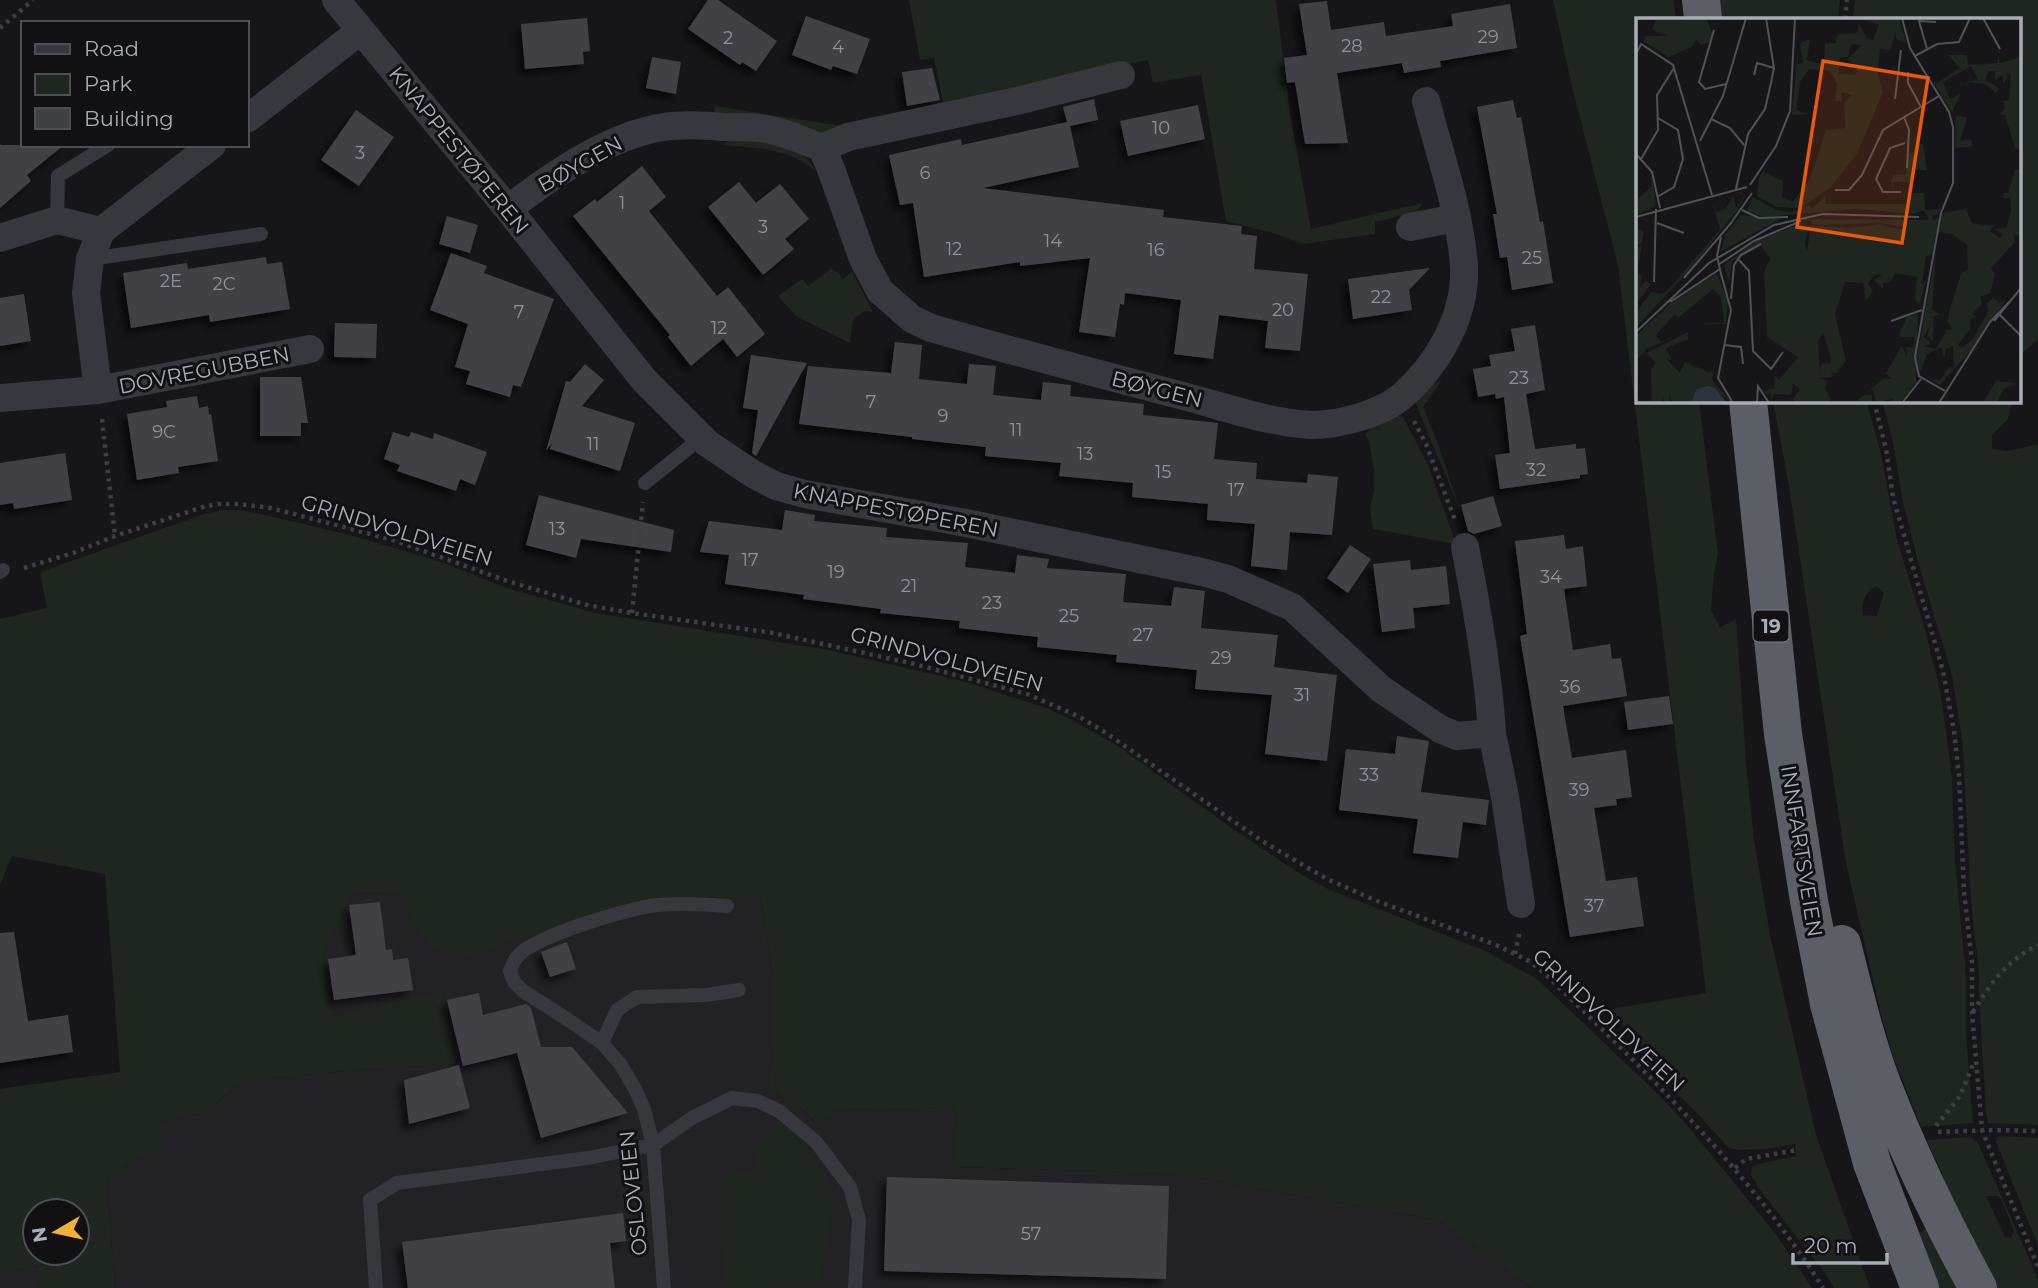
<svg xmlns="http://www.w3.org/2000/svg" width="2038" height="1288" font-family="Montserrat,sans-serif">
<defs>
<filter id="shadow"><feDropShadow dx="-6" dy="6" stdDeviation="3.5" flood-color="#0009"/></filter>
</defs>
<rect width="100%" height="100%" fill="#161618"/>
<!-- built -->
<path fill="#222225" d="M351,893L761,898L773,976V1052L768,1084L777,1093L797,1105L816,1123L839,1110L956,1107L955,1167L1171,1173L1438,1220L1532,1288H115L107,1180L141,1155L160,1121L204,1113L242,1081L358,1070L456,1064L441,992L334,1016L323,952Z
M38,1266L40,1288H0V1273Z"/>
<!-- green -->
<path fill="#1e261f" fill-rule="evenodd" d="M909,0H1276L1290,114L1311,229L1423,203L1416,212L1375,222V234L1303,244L1273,233L1226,221L1201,75L1153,83L1148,60L1084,73L948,109L943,102L934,58L920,60Z
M1553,0H1674L1676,19H1637V401H1699L1718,554L1714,573L1711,610L1720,627L1736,619L1746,762L1754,840L1770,935L1816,1135L1870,1288H1834L1828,1277L1761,1191L1751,1175L1752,1167L1758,1164L1796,1156L1795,1144L1765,1149L1740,1150L1729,1148L1697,1113L1649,1066L1612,1009L1706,993L1618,265L1572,87Z
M1719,0H1840L1838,19H1721Z
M1855,0H2038V339L2019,356V19H1853Z
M714,106L842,126L824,140L715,113Z
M731,138C756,142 805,142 815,171C790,148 755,148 723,145Z
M831,269L839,273L842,279L852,272L873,312L865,311L853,319L850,343L796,316L778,296L802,279L808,286Z
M1442,380L1423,407L1437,441L1460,510L1415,402L1424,387Z
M1773,401H1867L1868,406L1881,454L1897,540L1925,630L1940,690L1946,730L1952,779L1955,861L1966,976V1033L1973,1123L1921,1127L1893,1056L1881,1014L1846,863L1789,486ZM1876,586L1884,593L1877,616L1863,615C1862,601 1864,593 1876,586Z
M1882,401H2012L2008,419L1992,435V449L2008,451L2038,444V1125L1988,1123L1986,1114L1981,1031L1978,960L1974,931L1970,886L1963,746L1952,675L1921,573L1903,502L1893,442Z
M1397,415L1403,417L1428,465L1456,544L1373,529L1370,508L1374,490V470L1369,440L1365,435L1372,426Z
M222,510H238L257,513L354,536L441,562L507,588L595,613L829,650L966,682L1046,708L1074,721L1118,746L1230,827L1299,873L1328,889L1483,950L1537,979L1659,1095L1687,1125L1775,1233L1812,1288H1532L1438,1220L1171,1173L954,1167L956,1107L839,1110L817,1123L797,1105L777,1093L768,1084L773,1052V976L761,898L648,897L540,934L509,939L487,951L467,957L432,949L414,924L404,894L352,893L323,952L334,1016L441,991L457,1064L358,1070L242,1081L204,1113L160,1121L164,1150L141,1155L107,1180L115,1288H40L37,1266L0,1273V1089L120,1072L105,874L12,856L0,885V619L47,608L40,572L207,513ZM35,1211H77V1253H35Z
M781,1122C796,1132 827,1162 830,1179C837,1214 824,1253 818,1287L726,1288L719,1233L720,1186L731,1174L754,1170L758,1151Z
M2002,1136L2038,1138V1246L1996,1142L1997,1137Z
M1970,1137L1978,1143L2038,1279V1288H1995L1944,1186L1945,1181L1927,1140ZM1986,1196H1998L2002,1200L2014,1231L2011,1238L2005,1237Z
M1925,1229L1930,1233L1965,1288H1937L1919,1233Z"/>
<!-- building -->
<path fill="#404145" filter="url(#shadow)" d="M708,0H718L777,41L756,71L742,62L740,65L688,29Z
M1327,1L1331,30L1384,22L1386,36L1453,26L1451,14L1510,4L1517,48L1440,61L1441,67L1404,73L1402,63L1337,73L1348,143L1305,144L1295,82L1287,83L1284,58L1307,55L1299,4Z
M806,16L870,39L857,74L833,66L831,70L792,55Z
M587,18L590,51L583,52L584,64L525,69L521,24Z
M652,57L681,62L676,94L646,88Z
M932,68L940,100L907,106L902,72Z
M1094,99L1098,120L1070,126L1079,167L983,188L1164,210L1163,217L1242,226L1241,234L1257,236L1254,269L1308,274L1300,351L1265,348L1268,321L1219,315L1213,359L1174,354L1181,300L1125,293L1124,305L1120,304L1115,337L1079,332L1090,258L1020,266V262L924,277L913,203L900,205L889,155L961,139L962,145L1067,122L1063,107Z
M1513,100L1517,118L1521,117L1540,222L1543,221L1553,283L1512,290L1507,257L1500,258L1493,214H1497L1477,107Z
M1198,105L1205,139L1128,156L1120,121Z
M356,110L394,137L359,186L321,160Z
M0,144L1,145H64L27,175L31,181L0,208Z
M642,166L666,197L649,211L717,296L728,287L765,334L737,357L723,339L691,366L668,337L670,335L573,216L595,199L597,202Z
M739,182L756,203L780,184L809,219L785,239L794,249L763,275L708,207Z
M447,216L478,225L470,253L439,244Z
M451,253L487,266L484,273L554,299L521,387L513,385L510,397L466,384L470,371L455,367L468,324L430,310Z
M266,257L267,264L282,262L290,309L210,322L209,315L131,328L123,273L187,263L188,269Z
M1430,268L1409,290L1412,310L1353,319L1348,279Z
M24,294L31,341L0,346V298Z
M335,323L377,324L376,358L334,357Z
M1535,325L1545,390L1526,394L1535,449L1576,444V449L1585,448L1588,474L1580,475V478L1500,489L1495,455L1510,453L1504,397L1496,399L1495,394L1478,397L1473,369L1491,366L1489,355L1515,351L1511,329Z
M895,342L922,345L919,379L967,384L969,364L996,366L993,395L1041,400L1043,382L1071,385L1070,396L1144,404L1143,415L1218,423L1214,459L1257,463L1256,479L1307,483L1308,474L1338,477L1332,535L1290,532L1287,570L1251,566L1255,524L1207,520L1208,504L1132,497L1133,483L1059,476L1061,463L985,456L986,447L912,439V437L799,424L808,366L891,373Z
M751,355L807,363L756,456L752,453L758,410L743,408Z
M585,364L604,380L582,406L635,423L620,471L550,449L552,443L546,451L566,381L570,382Z
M260,377H301L308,423H301V436H260Z
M197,396L199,408L208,406L209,415L211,414L218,461L178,467L179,473L137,480L127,414L167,407L166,401Z
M393,432L409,437L411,432L433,439L434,433L487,452L475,485L460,479L456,491L397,471L400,465L384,459Z
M65,453L72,500L14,509L13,503L0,505V463Z
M539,495L674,530L671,552L581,539L576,558L526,545Z
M1493,496L1502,526L1474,534L1468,531L1461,505Z
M785,510L815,515L814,521L887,528L886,537L968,543L965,567L1015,573L1017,555L1049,559L1047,568L1126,574L1123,602L1171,606L1174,587L1205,591L1201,628L1278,635L1274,667L1337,675L1327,761L1265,754L1272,695L1195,689L1197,670L1116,662L1117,655L1037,647L1038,637L959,628L960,621L880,613L881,609L803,599L804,595L725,584L729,555L700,552L709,521L782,530Z
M1564,535L1566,549L1583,546L1587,586L1564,589L1573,650L1610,644L1612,659L1621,658L1627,696L1563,706L1572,758L1626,750L1632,797L1616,799L1617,805L1594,808L1606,881L1637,877L1644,926L1570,937L1520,636L1527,634L1515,541Z
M1350,545L1371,559L1348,593L1327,578Z
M1410,560L1411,570L1446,566L1450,604L1413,608L1415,628L1382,632L1373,564Z
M1669,696L1673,724L1628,730L1624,702Z
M1397,736L1429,741L1421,792L1489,800L1486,825L1463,822L1458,858L1413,853L1418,819L1339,810L1346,749L1395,754Z
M380,902L386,950L392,949L393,960L408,958L413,990L334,1000L328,959L356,955L349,905Z
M14,932L28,1021L68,1015L73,1052L0,1063V933Z
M567,942L576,969L550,977L541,952Z
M479,993L483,1015L526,1004L531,1008L541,1047H572L628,1113L541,1138L517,1053L463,1066L447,1000Z
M459,1065L470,1108L409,1124L404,1080Z
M887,1177L1169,1186L1166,1279L884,1271Z
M623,1213L626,1241L610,1243L615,1288H408L402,1242Z"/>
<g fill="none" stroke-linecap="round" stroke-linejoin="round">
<!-- path -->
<path stroke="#3d3f44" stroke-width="4.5" stroke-dasharray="3.5 5" stroke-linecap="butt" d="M1845,19L1847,0
M0,28L33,0
M1874,401L1886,449L1893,497L1943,671L1954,731L1959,776L1964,892L1972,962V1013L1982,1130L2038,1267
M102,419L115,536
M1414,421L1426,444L1455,520
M24,568L73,553L115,536L203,507L218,504H239L271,508L393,540L507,581L587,605L632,613L773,633L910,663L1027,694L1078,716L1106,733L1262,841L1327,879L1377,901L1496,945L1529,961L1543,972C1644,1070 1747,1168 1823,1288
M632,613L643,502
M1515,954L1520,931
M1973,1012C1990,984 2008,959 2038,945
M1936,1126L1960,1096L1974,1062
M1938,1132L1993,1130L2038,1131
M1735,1168L1746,1159L1797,1150"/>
<!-- service -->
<path stroke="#37383d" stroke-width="14" d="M57,220L58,176L108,145
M90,259L261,234
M645,483L691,446L700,436
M0,572L3,570
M602,1043L617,1010L637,997L706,995L739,990
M376,1288L370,1200L397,1183L588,1158L653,1145L692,1118L732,1098L758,1101L779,1111L816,1142L850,1187L859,1220L855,1288
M664,1288L653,1145L644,1109L635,1089L621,1065L602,1043L567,1019L523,991L514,982L510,971C512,966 513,961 517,957C534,936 629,908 657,905C680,903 703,904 727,906"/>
<!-- minor -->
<path stroke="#37383d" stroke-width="28" d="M336,0L508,209L644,380L707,443L753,474L776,486L805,494L966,523L1202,572L1228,579L1292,607L1381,689L1440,729L1457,736L1492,733L1505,797L1521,904
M247,119L360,31
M822,148L831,169L863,259L880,291L912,319L931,328C1016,352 1102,375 1187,397C1228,408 1270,423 1312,425C1339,425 1380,414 1401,397C1438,365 1466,316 1464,267C1461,215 1439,152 1426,101
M508,209C551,176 609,135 664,127C683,124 703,125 723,127C735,127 748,127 760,128C782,131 802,140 822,148L848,137L1017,101L1121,75
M1410,227L1456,218
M0,238L57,220L101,231L212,145
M98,390L86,293L90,259L101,231
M0,398L98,390L310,349
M1465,547C1477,609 1488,670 1492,733"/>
<!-- trunk -->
<path stroke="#5b5e65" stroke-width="38" d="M1701,0L1703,19
M1748,401L1783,734L1809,901L1829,1004L1872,1163L1920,1288
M1842,944C1854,991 1865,1039 1882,1084C1909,1154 1942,1222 1978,1288"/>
</g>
<g text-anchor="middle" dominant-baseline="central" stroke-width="6" stroke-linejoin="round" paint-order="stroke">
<!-- number labels -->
<g font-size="18" fill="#8e929b">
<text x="1488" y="37">29</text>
<text x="728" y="38">2</text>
<text x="1352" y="46">28</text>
<text x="838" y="47">4</text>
<text x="1161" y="128">10</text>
<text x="360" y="153">3</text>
<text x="925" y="173">6</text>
<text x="622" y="203">1</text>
<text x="763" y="227">3</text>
<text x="1053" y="241">14</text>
<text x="954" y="249">12</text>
<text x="1156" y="250">16</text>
<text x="1532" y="258">25</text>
<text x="171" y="281">2E</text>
<text x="224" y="284">2C</text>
<text x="1381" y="297">22</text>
<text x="1283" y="310">20</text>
<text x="519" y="312">7</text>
<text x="719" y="328">12</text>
<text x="1519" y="378">23</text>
<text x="871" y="402">7</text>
<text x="943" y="416">9</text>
<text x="1016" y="430">11</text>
<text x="164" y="432">9C</text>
<text x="593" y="444">11</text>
<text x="1085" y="454">13</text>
<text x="1536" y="470">32</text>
<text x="1163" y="472">15</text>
<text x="1236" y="490">17</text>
<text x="557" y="529">13</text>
<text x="750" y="560">17</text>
<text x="836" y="572">19</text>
<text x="1551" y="577">34</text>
<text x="909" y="586">21</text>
<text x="992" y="603">23</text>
<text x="1069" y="616">25</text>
<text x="1143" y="635">27</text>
<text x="1221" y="658">29</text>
<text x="1570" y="687">36</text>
<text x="1302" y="695">31</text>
<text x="1369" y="775">33</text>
<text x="1579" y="790">39</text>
<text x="1594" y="906">37</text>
<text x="1031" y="1234">57</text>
</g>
<!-- shield labels -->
<rect fill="#111113" stroke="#7b7e86" stroke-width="2" x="1753.5" y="610.5" width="35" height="31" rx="5"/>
<g font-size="19" font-weight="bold" fill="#a8adb8">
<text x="1771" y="626">19</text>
</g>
<!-- street labels -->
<g font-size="21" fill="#a8adb8" stroke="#111113">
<text transform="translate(459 150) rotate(51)">KNAPPESTØPEREN</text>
<text transform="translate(580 164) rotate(-29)">BØYGEN</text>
<text transform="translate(204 370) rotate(-11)">DOVREGUBBEN</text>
<text transform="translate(1157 389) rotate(14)">BØYGEN</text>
<text transform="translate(896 510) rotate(11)">KNAPPESTØPEREN</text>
<text transform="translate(397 530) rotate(17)">GRINDVOLDVEIEN</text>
<text transform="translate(947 659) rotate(15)">GRINDVOLDVEIEN</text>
<text transform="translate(1802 851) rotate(81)">INNFARTSVEIEN</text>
<text transform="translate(1609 1020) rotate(43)">GRINDVOLDVEIEN</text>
<text transform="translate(633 1193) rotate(-96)">OSLOVEIEN</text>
</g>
</g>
<!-- overview -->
<g transform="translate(1636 18)">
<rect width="385" height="385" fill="#161618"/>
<path d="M20,0H70L76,15L74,24L65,27L60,22L56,29L33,39L8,24L10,18H32L16,12ZM223,0H263L270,25L260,21V14L254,33L244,30L242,55L247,74L221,136L194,170L165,190L141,189L121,178L123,159L132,147L128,154L147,163L146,179L157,184L174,161L190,112L209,110L208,86L215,77L205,74L206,83H199L201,66L194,53L173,51L164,64L160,92L171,96L156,97L162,29V46L167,45L164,25L174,21L171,42L188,47L189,26L200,25V16L202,22V16L221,15L223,5L231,21L237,22L243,7ZM215,26L226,27L211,41L222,50L219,57L203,56L204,40L212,39ZM362,36L364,45L385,39V132L379,130L369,97L364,96L369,91L367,83L373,82L375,57L370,55L372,60L367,66V57L359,62V53H353L349,62L363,70L360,75L349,66L334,64L329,68L332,64L342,61L335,48L307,64L314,81L325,75L316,94L296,62L301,65L324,50L312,37H331L332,47L362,45ZM320,97L331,100L324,123L335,121L337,128L319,130ZM283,126H287L291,152H279L277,164H257V173L255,163L258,157L270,156L271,136L280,134ZM385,151V218L377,216L379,224L355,250L359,256L354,275L344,279L346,286L336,296L341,299L334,301V311L322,327L326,330L337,321L352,294L351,285L357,280L364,285L370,282L336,331L304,367L293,361L304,362L313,349L318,350L317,328L310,331L308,341L306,329L291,336L284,355L281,339L300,234L296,292L305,297L298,298L297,323L291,318L294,308L288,319L295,326L287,328L300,331L311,312H317L312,304L313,294L325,256L332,251L331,227L316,216L303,214L306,195L330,191L336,205L358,208L354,213L364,220L366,216L359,211L370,210L375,193L374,179L368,181V175H372L379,152ZM14,152L20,179L17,167L20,188L14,190L20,189L0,197V183L16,168ZM99,174H105L109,179L101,193L50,256L0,309V295L15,274L26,276L35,269L84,211L76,184L81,194L90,190L98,177L100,190L108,178ZM273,175H288L289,192L303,191L305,186L303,196L296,197L297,202L302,200L301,212L291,255L295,237L290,238L286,267L291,260L283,287L279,281L281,259L259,255L255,264L247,265V271L238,262L246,257L240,256L232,265L237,273L230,283L227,265L209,264L199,296L210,343L200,355L195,354L197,359L183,360L191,363L189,370L196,385H161L157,381L164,371L157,366L155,377L138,376L135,381V375L131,377L126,369L130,373L139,370L138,357L143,362L162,339L131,319L128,254L134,240L124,227L128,225L96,243L93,263L88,247L120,223L174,202L159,210L174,208L169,224L171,233L175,207L212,210L245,206L253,209L271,212L272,210L244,205L187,207L175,206L176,201L293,202L288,192L277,196L220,191L127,199L111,193L117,179L140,192L155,194L174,187L175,191L189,178L190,186H273ZM187,315L195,339L194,346L186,345L184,352L182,324ZM105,197L144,201L84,234L90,216ZM0,209L8,214L6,225L0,227L1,232L6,227L1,255L6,258L4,269L10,263L15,266L0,286L1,241L0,240ZM81,256L92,283L90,306H61L88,305L85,279L77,271L43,299L38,297L20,317L25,324L38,318L27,324L12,330L0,342V319L10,308L45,276ZM282,296L280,365L264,385H254L258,380L241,385L236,371L228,377H236V385H218L248,360L255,361L250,355L266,328L271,338L270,329L277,330L279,319H264V313L271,299ZM52,314V321L30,330L36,343L30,340L44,355L49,344L74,355L77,351L76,362L96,385L81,374L61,385H37L33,376L34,383L28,385L27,378L26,385H16L15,352L20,345L11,335ZM360,363L380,365L368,371L361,385H346Z" fill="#1e261f" fill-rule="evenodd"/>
<path d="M71,368L79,370L91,385H55L60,372Z" fill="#2c353c"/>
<path fill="none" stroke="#505258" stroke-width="2" d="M266,0L274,30L313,94L317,109V165L305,195L279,339L283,358L309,373M347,0L364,31M78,12L63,64L69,71L90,66M291,31L283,3L300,4M0,36L5,26L37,47L76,177M279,38L301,26L323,24L334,0M272,54V65L285,89M118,57L121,45L138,50M259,81L265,32M268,99L273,112L271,150M75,101L94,110L108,127M64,123L87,78L110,0M0,136L16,154L24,190M5,141L22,112L21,77L38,50M114,167L140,128L154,93L159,0M100,171L112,116L129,91L135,65L138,50L130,0M199,172H213L226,157L247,112L303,78M265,174H247L240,161L254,130L269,125M21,179L38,169L47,141L42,112L22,100M106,192L123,200L152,199M0,199L111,169M21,205L48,215M95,205L116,175M85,219L81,238L85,256M103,242L113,253L117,333L135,351L147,334M82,247L118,223L165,203M85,256L95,292L82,360L97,385M48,260L96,204M18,264L20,191M95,281L98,247L105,237L125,226M34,284L84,251M364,297L385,318M255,303L286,292M358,303L385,270M0,314L73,245L138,207L187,196L283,199M88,327L105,329L107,346M121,385L122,368L133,385M266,385L285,361M303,385L354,304L375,282"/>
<path fill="#e8590c" fill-opacity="0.15" stroke="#e8590c" stroke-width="3.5" d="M187,43L292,60L266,225L161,209Z"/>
<rect width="385" height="385" fill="none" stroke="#a8adb8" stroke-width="3.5"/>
</g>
<!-- legend -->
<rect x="21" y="21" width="228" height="126" fill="#111113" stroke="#4d4f55" stroke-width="2"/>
<rect x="35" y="44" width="35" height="10" fill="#37383d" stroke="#4d4f55" stroke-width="2"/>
<text x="84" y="56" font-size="21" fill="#a8adb8">Road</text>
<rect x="35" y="74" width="35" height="21" fill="#1e261f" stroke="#4d4f55" stroke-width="2"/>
<text x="84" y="91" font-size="21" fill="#a8adb8">Park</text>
<rect x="35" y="108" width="35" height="21" fill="#404145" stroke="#4d4f55" stroke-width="2"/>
<text x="84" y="126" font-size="21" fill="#a8adb8">Building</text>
<!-- north arrow -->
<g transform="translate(56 1232) rotate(261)"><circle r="33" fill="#111113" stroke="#4d4f55" stroke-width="2"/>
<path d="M0-5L12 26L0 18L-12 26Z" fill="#f2b134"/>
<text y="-10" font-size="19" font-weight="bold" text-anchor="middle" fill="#a8adb8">N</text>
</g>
<!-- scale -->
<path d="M1793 1253v10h94v-10" fill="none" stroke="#a8adb8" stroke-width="3.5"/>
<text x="1804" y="1253" font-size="21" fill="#a8adb8" stroke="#111113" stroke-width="5" paint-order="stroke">20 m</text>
</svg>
